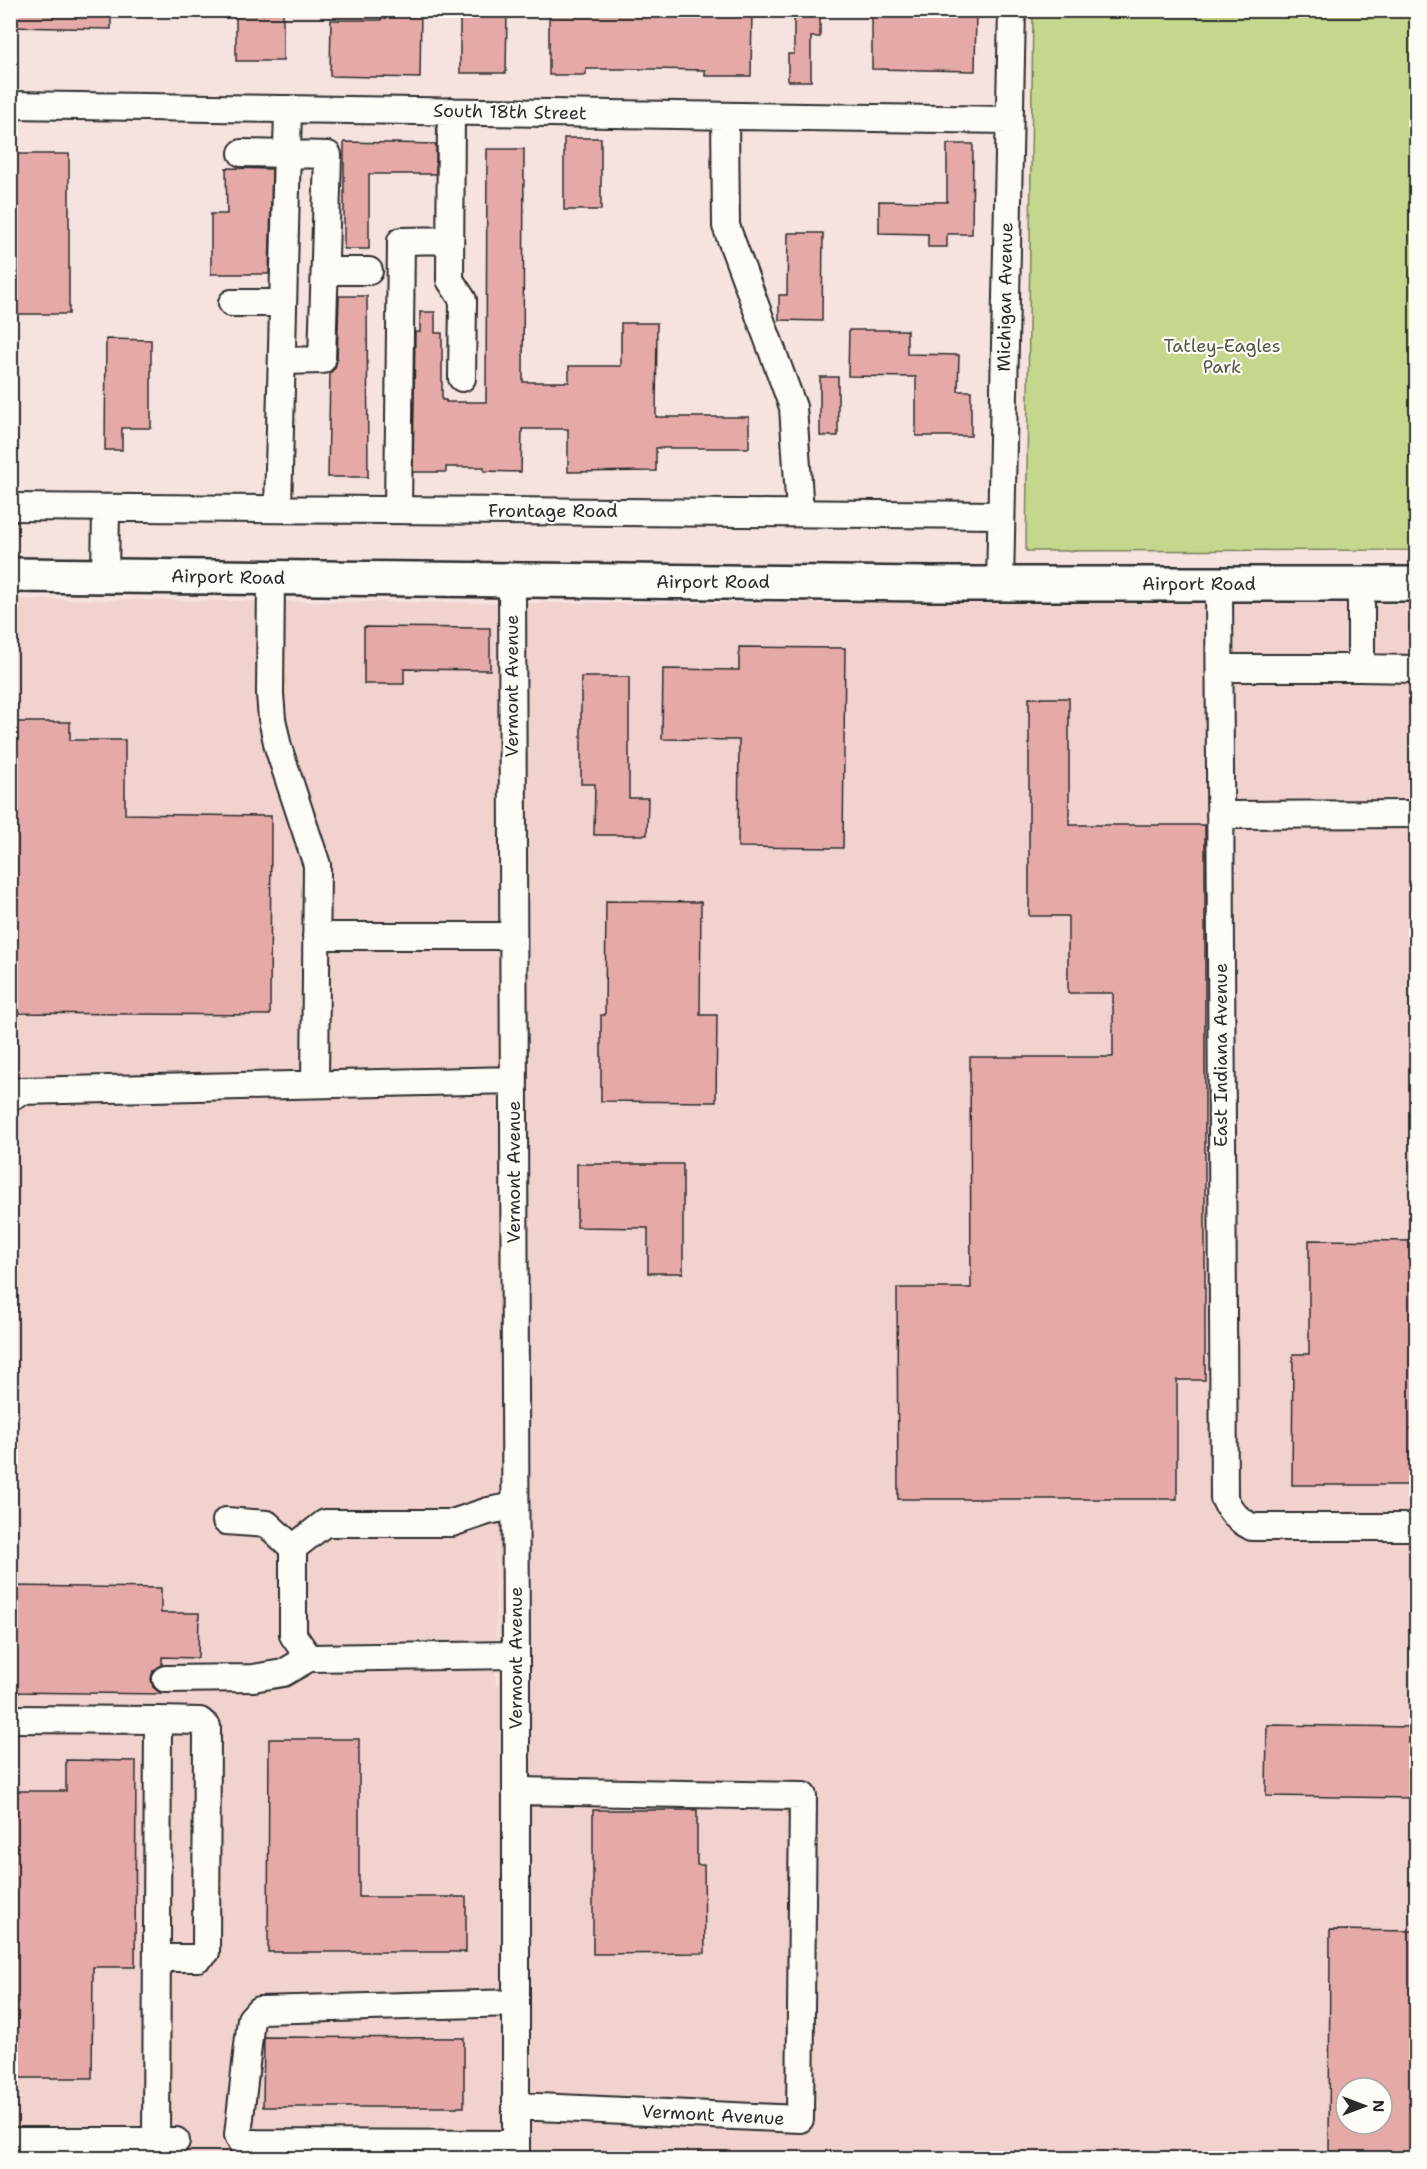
<svg xmlns="http://www.w3.org/2000/svg" width="1427" height="2169" font-family="'Shantell Sans',sans-serif">
<rect width="100%" height="100%" fill="#f6e3df"/>
<filter id="ink" filterUnits="userSpaceOnUse"><feTurbulence type="fractalNoise" baseFrequency=".0167" numOctaves="2"/><feDisplacementMap in="SourceGraphic" scale="12" xChannelSelector="R" yChannelSelector="G"/><feConvolveMatrix kernelMatrix="1 2 1 2 8 2 1 2 1" color-interpolation-filters="sRGB"/></filter>
<g filter="url(#ink)">
<!-- built -->
<path fill="#f1d2ce" fill-rule="evenodd" d="M10,599L504,603L1416,604V2158H11ZM496,1547H497L499,1686H496ZM1346,2088H1382V2124H1346Z"/>
<!-- green -->
<path fill="#c5d78c" stroke="#78815c" stroke-width="1.5" d="M1033,11H1416V550L1026,551Z"/>
<!-- building -->
<path fill="#e5aaa8" stroke="#2b2b2b" stroke-width="1.5" fill-rule="evenodd" d="M10,10H111V29L10,27Z
M236,10H283V61H236Z
M382,10H421L420,78L330,76L331,20H381Z
M460,10H507L506,73H460Z
M549,10H752L751,76H705V70L652,69H586V75H549Z
M794,10H820V37H811V81H788V54H794Z
M872,10H976L975,71L872,69Z
M564,138H601V210H564Z
M344,142L436,144V174H369V249H344Z
M947,144H973L972,234H947V247H928V234L879,233V201L947,202Z
M487,149H524L523,382H569V366H621V323H657L656,417H749V448H656V471L568,472V429H522L521,472L484,471V467H446V472H413L415,332H420V312H435V333H442V400H446V402H486Z
M11,154H69V314H11Z
M226,168L272,169L269,274H211V214H227Z
M788,233H823L822,321L779,320V295H787Z
M339,296H367L368,477H328L330,373L335,368L337,360Z
M849,330H907V354L959,355L958,391H971V436H916V377L848,376Z
M106,339L151,340V428H122V450H105Z
M820,377H838V436H820Z
M364,627L490,628V670L404,669V684H364Z
M739,647L845,648L843,848L738,847L739,740L662,739L663,669L739,670Z
M581,677H629V798H648L647,835H594L595,784H581Z
M1029,698H1069V825H1205V1380H1177V1499H898L897,1288H971L970,1057H1113V993H1068V916H1029Z
M10,722H70V740H125V814L271,816L270,1015L10,1013Z
M606,901L701,902L700,1015H717L716,1102L601,1101V1015H605Z
M577,1164H683V1273H648V1228L577,1227Z
M1309,1240L1416,1241V1485H1292L1293,1354H1309Z
M10,1586L161,1588V1613H199L198,1658L162,1657V1665L153,1671L151,1679L153,1687L161,1694L10,1692Z
M1267,1725L1416,1727V1798L1266,1796Z
M269,1739H359V1897H466V1952H268Z
M66,1760L136,1761L135,1967H93L92,2078H10V1791H66Z
M593,1810H697V1865H704L705,1953L593,1954Z
M1330,1930L1416,1931V2158H1329ZM1346,2088H1382V2124H1346Z
M264,2037L464,2038V2107H263Z"/>
<g fill="none" stroke-linecap="round" stroke-linejoin="round">
<defs>
<path id="minor" d="M10,105L1009,120
M451,111L450,280L463,300L462,378
M725,116L726,226L793,407L800,512
M242,153L328,155L322,360L282,361
M325,271H369
M232,303H283
M10,507L1001,515
M278,509L288,109
M398,510L401,241L450,240
M105,576L106,508
M271,578L270,694L272,719L278,747L317,865L315,1084
M512,580L516,1655V2158
M1000,584L1012,10
M1219,584L1224,1498C1231,1513 1238,1520 1252,1527H1416
M1361,584V668L1416,669
M1220,668H1361
M1220,815L1416,814
M316,936H513
M10,1098L20,1091L514,1080
M515,1506L488,1511L452,1523H325L293,1548V1635L309,1658L516,1655
M226,1521L267,1524L293,1548
M166,1679L253,1678L283,1673L309,1658
M10,1719L158,1720L156,2141
M158,1958H198L206,1952L207,1727L200,1721L158,1720
M516,2003L259,2010L251,2019L238,2135L242,2143L516,2144
M516,2106L800,2119L803,1796L517,1791
M10,2141H176"/>
<path id="major" d="M10,575L932,584H1416"/>
</defs>
<!-- minor casing -->
<use href="#minor" stroke="#2b2b2b" stroke-width="30"/>
<!-- major casing -->
<use href="#major" stroke="#2b2b2b" stroke-width="38"/>
<!-- minor -->
<use href="#minor" stroke="#fdfcf7" stroke-width="26"/>
<!-- major -->
<use href="#major" stroke="#fdfcf7" stroke-width="33"/>
</g>
</g>
<g text-anchor="middle" dominant-baseline="central" stroke-width="4.5" stroke-linejoin="round" paint-order="stroke">
<!-- street labels -->
<g font-size="18" fill="#2b2b2b" stroke="#fdfcf7">
<text transform="translate(510 112) rotate(1)">South 18th Street</text>
<text transform="translate(1005 297) rotate(-89)">Michigan Avenue</text>
<text x="553" y="511">Frontage Road</text>
<text transform="translate(228 577) rotate(1)">Airport Road</text>
<text x="713" y="582">Airport Road</text>
<text x="1199" y="584">Airport Road</text>
<text transform="translate(512 686) rotate(-90)">Vermont Avenue</text>
<text transform="translate(1221 1055) rotate(-90)">East Indiana Avenue</text>
<text transform="translate(514 1172) rotate(-90)">Vermont Avenue</text>
<text transform="translate(516 1658) rotate(-90)">Vermont Avenue</text>
<text transform="translate(713 2115) rotate(3)">Vermont Avenue</text>
</g>
<!-- park labels -->
<g font-size="18" fill="#525643" stroke="#fdfcf7">
<text x="1222" y="346">Tatley-Eagles<tspan x="1222" dy="21">Park</tspan></text>
</g>
</g>
<!-- margin -->
<rect width="1427" height="2169" fill="none" stroke="#fdfcf7" stroke-width="36"/>
<rect x="18" y="18" width="1391" height="2133" fill="none" stroke="#2b2b2b" stroke-width="2" filter="url(#ink)"/>
<!-- north arrow -->
<g transform="translate(1364 2106) rotate(90)"><circle r="28" fill="#fdfcf7" stroke="#a9a8a5" stroke-width="1.5"/>
<path d="M0-4.5L10 22L0 15L-10 22Z" fill="#2b2b2b"/>
<text y="-9" font-size="16" font-weight="bold" text-anchor="middle" fill="#2b2b2b">N</text>
</g>
</svg>
